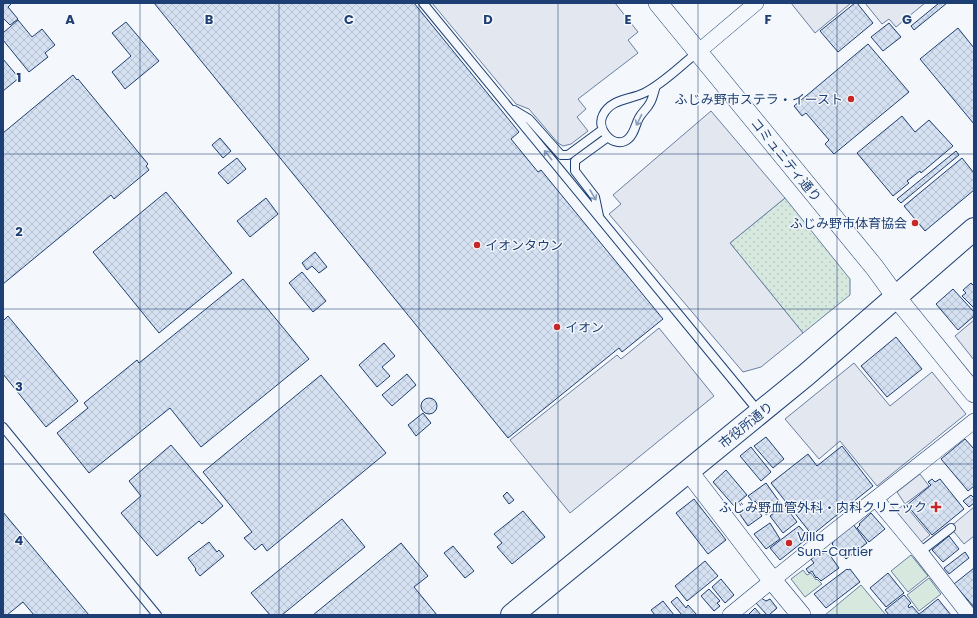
<svg xmlns="http://www.w3.org/2000/svg" width="977" height="618" font-family="Poppins,'Noto Sans JP',sans-serif">
<defs>
<pattern id="park-dots" width="8" height="8" patternUnits="userSpaceOnUse"><rect width="8" height="8" fill="#d7e8df"/><path d="M2 2h.1M6 6h.1" fill="none" stroke="#b8c8c3" stroke-width="1.8" stroke-linecap="round"/></pattern>
<pattern id="building-cross-hatch" width="8" height="8" patternUnits="userSpaceOnUse"><rect width="8" height="8" fill="#d5e0f0"/><path d="M0 0l8 8M0 8l8-8" fill="none" stroke="#b6c1d1"/></pattern>
</defs>
<rect width="100%" height="100%" fill="#f4f7fb"/>
<!-- park -->
<path fill="url(#park-dots)" stroke="#687fa3" d="M785,198L850,279V295L803,333L730,243Z"/>
<!-- garden -->
<path fill="#d7e8df" stroke="#687fa3" d="M911,555L928,576L908,592L891,571Z
M803,570L807,575L811,573L816,580L817,579L822,584L805,597L791,579Z
M929,578L941,594L919,611L907,595Z
M861,585L886,615H825Z"/>
<!-- parking -->
<path fill="#e3e8f0" stroke="#687fa3" d="M432,3H615L638,32L628,40L638,53L578,99L586,109L577,117L588,131L571,144L563,146L558,143L529,109L516,104Z
M791,3H851L815,33Z
M865,3H925L896,27L889,19L882,24Z
M711,111L785,198L730,243L803,333L761,367L743,372L609,214L621,204L613,195Z
M974,320V360L955,336Z
M659,328L714,396L570,513L510,440L617,355L621,359Z
M854,363L890,406L932,372L966,414L877,486L840,441L819,459L785,419Z
M920,474L929,486L905,504L897,492Z
M904,504L930,535L920,543L894,513Z
M974,507V536L964,544L950,527Z"/>
<!-- building -->
<path fill="url(#building-cross-hatch)" stroke="#1d3f73" d="M3,3H12L8,7L18,19L10,25L3,18Z
M154,3H414L519,132L511,139L538,172L541,170L663,319L622,352L619,348L508,438Z
M855,3H857L873,23L838,52L820,31Z
M939,3H947L914,30L911,26Z
M18,20L32,37L42,29L55,45L45,53L48,57L29,72L3,40V33Z
M126,22L159,61L125,89L112,72L131,56L112,33Z
M889,23L901,37L883,51L871,37Z
M958,28L974,48V124L920,59Z
M868,44L909,92L834,154L825,144L829,140L806,113L802,116L794,106Z
M3,59L19,78L3,91Z
M73,75L77,80L78,79L148,164L146,166L149,170L114,199L111,195L3,284V133Z
M902,116L915,132L929,120L953,146L921,173L920,171L907,181L909,183L893,196L857,153Z
M220,138L231,151L223,158L212,145Z
M956,151L959,155L901,203L897,199Z
M237,158L246,169L228,184L218,173Z
M962,158L974,173V190L925,231L904,206Z
M166,192L232,273L159,333L93,252Z
M266,198L278,214L250,237L237,221Z
M315,252L327,267L319,273L312,266L307,270L302,263Z
M302,272L326,301L313,312L289,283Z
M243,279L309,359L201,447L170,408L89,473L57,433L88,408L84,403L137,360L139,363Z
M971,283L974,286V308L962,296L966,293L963,290Z
M953,289L974,312V316L958,330L936,304Z
M8,316L78,401L46,427L3,374V321Z
M896,337L922,369L887,397L861,366Z
M384,343L395,356L382,367L390,376L377,387L359,365Z
M407,374L416,385L392,406L382,395Z
M321,375L386,453L267,551L262,544L255,550L244,538L252,532L203,472Z
M421 406a8 8 0 1 1 16 0a8 8 0 1 1-16 0Z
M423,413L431,423L416,436L408,425Z
M766,437L784,459L773,468L754,446Z
M965,439L974,449V486L968,491L941,459Z
M171,445L223,506L202,524L199,521L157,556L121,513L141,496L129,481Z
M842,446L873,486L812,535L771,483L808,454L817,466Z
M751,447L771,472L761,481L740,456Z
M726,470L747,495L734,506L713,482Z
M932,479L935,482L940,479L964,509L932,535L907,505L931,485L928,482Z
M766,483L781,504L766,515L755,501L753,502L748,496Z
M507,492L514,500L509,504L503,496Z
M971,495L974,498V503L969,507L963,501Z
M694,499L726,540L708,554L676,513Z
M753,503L762,516L748,526L739,513Z
M784,505L797,522L783,533L770,516Z
M523,511L545,537L512,564L497,547L502,543L494,534Z
M3,512L89,615H34L23,602L7,615H3Z
M871,513L885,529L869,542L857,528L860,525L859,524Z
M342,519L365,547L282,615H270L251,593Z
M770,523L780,539L766,549L754,534Z
M853,524L867,543L846,559L832,544L833,543L832,541Z
M799,526L809,537L780,560L770,548Z
M949,536L959,549L943,562L932,550Z
M209,542L217,552L219,550L224,556L200,576L195,570L196,569L188,558Z
M401,543L428,576L414,587L437,615H313Z
M453,546L474,571L465,578L444,553Z
M827,551L839,568L821,581L817,577L816,578L812,571L809,573L806,569L814,563L811,559L821,552L823,554Z
M965,552L969,558L949,574L944,568Z
M705,561L718,576L687,601L675,586Z
M974,568V607L954,584Z
M847,569L848,570L850,569L860,582L826,608L814,594Z
M888,573L904,593L886,607L870,588Z
M721,579L734,595L725,603L712,587Z
M709,589L720,601L717,603L720,606L714,611L701,596Z
M904,595L911,603L908,606L909,608L912,606L919,614L918,615H889L885,610Z
M677,597L686,608L688,605L697,615H682L671,602Z
M761,598L766,601L770,599L777,608L769,615H767L756,603Z
M938,599L951,615H918Z
M663,601L674,615H655L651,610Z
M755,608L761,615H748Z"/>
<g fill="none" stroke-linecap="round" stroke-linejoin="round">
<defs>
<path id="service" d="M423,3L759,412
M656,86C654,91 653,98 650,103C647,109 642,112 639,118C635,125 634,137 625,141C611,147 596,128 603,115C611,99 629,100 644,93C663,84 681,65 698,52
M514,110L529,119L561,155H568L602,130
M599,216L595,197L575,171V161L608,137
M3,427L157,615
M920,552L951,528"/>
<path id="minor" d="M698,52L756,3
M876,499L920,552L969,615
M730,615C810,548 893,486 974,421"/>
<path id="tertiary" d="M658,3L875,268L896,297L974,393
M689,472L772,580L801,615"/>
<path id="primary" d="M512,615L806,375L974,229"/>
</defs>
<!-- service casing -->
<use href="#service" stroke="#1d3f73" stroke-width="10"/>
<!-- minor casing -->
<use href="#minor" stroke="#1d3f73" stroke-width="16"/>
<!-- tertiary casing -->
<use href="#tertiary" stroke="#1d3f73" stroke-width="20"/>
<!-- primary casing -->
<use href="#primary" stroke="#1d3f73" stroke-width="24"/>
<!-- service -->
<use href="#service" stroke="#f4f7fb" stroke-width="8"/>
<!-- minor -->
<use href="#minor" stroke="#f4f7fb" stroke-width="15"/>
<!-- tertiary -->
<use href="#tertiary" stroke="#f4f7fb" stroke-width="19"/>
<!-- primary -->
<use href="#primary" stroke="#f4f7fb" stroke-width="22"/>
</g>
<!-- one-way arrows -->
<defs><path id="oneway-shaft" d="M-6 0H5M1.5-3L5.5 0L1.5 3" fill="none" stroke-width="1.6" stroke-linecap="round" stroke-linejoin="round"/></defs>
<g stroke="#889bb7">
<use href="#oneway-shaft" transform="translate(639 120) rotate(116)"/>
<use href="#oneway-shaft" transform="translate(548 155) rotate(-129)"/>
<use href="#oneway-shaft" transform="translate(593 195) rotate(59)"/>
</g>
<!-- grid -->
<path fill="none" stroke="#1d3f73" stroke-width="1" stroke-opacity="0.55" d="M140,3V615M279,3V615M419,3V615M558,3V615M698,3V615M837,3V615M3,154H974M3,309H974M3,464H974"/>
<!-- markers -->
<g fill="#c62828" stroke="#f4f7fb" stroke-width="1.5">
<circle cx="851" cy="99" r="4"/>
<circle cx="915" cy="223" r="4"/>
<circle cx="477" cy="245" r="4"/>
<circle cx="557" cy="327" r="4"/>
<path d="M934 501h4v4h4v4h-4v4h-4v-4h-4v-4h4z"/>
<circle cx="789" cy="543" r="4"/>
</g>
<g text-anchor="middle" dominant-baseline="central" stroke-width="3" stroke-linejoin="round" paint-order="stroke">
<!-- poi labels -->
<g font-size="13" fill="#1d3f73" stroke="#f4f7fb" text-anchor="end">
<text x="843" y="99">ふじみ野市ステラ・イースト</text>
<text x="907" y="223">ふじみ野市体育協会</text>
<text x="485" y="245" text-anchor="start">イオンタウン</text>
<text x="565" y="327" text-anchor="start">イオン</text>
<text x="927" y="507">ふじみ野血管外科・内科クリニック</text>
<text x="797" y="536" text-anchor="start">Villa<tspan x="797" dy="15">Sun-Cartier</tspan></text>
</g>
<!-- street labels -->
<g font-size="13" fill="#1d3f73" stroke="#f4f7fb">
<text transform="translate(786 160) rotate(51)">コミュニティ通り</text>
<text transform="translate(746 425) rotate(-39)">市役所通り</text>
</g>
</g>
<g font-size="13" text-anchor="middle" font-weight="bold" fill="#1d3f73" stroke="#f4f7fb" stroke-width="3" stroke-linejoin="round" paint-order="stroke">
<text x="70" y="24">A</text>
<text x="209" y="24">B</text>
<text x="349" y="24">C</text>
<text x="488" y="24">D</text>
<text x="628" y="24">E</text>
<text x="768" y="24">F</text>
<text x="907" y="24">G</text>
<text x="19" y="82">1</text>
<text x="19" y="236">2</text>
<text x="19" y="391">3</text>
<text x="19" y="545">4</text>
</g>
<!-- border -->
<rect width="977" height="618" fill="none" stroke="#1d3f73" stroke-width="8"/>
</svg>
